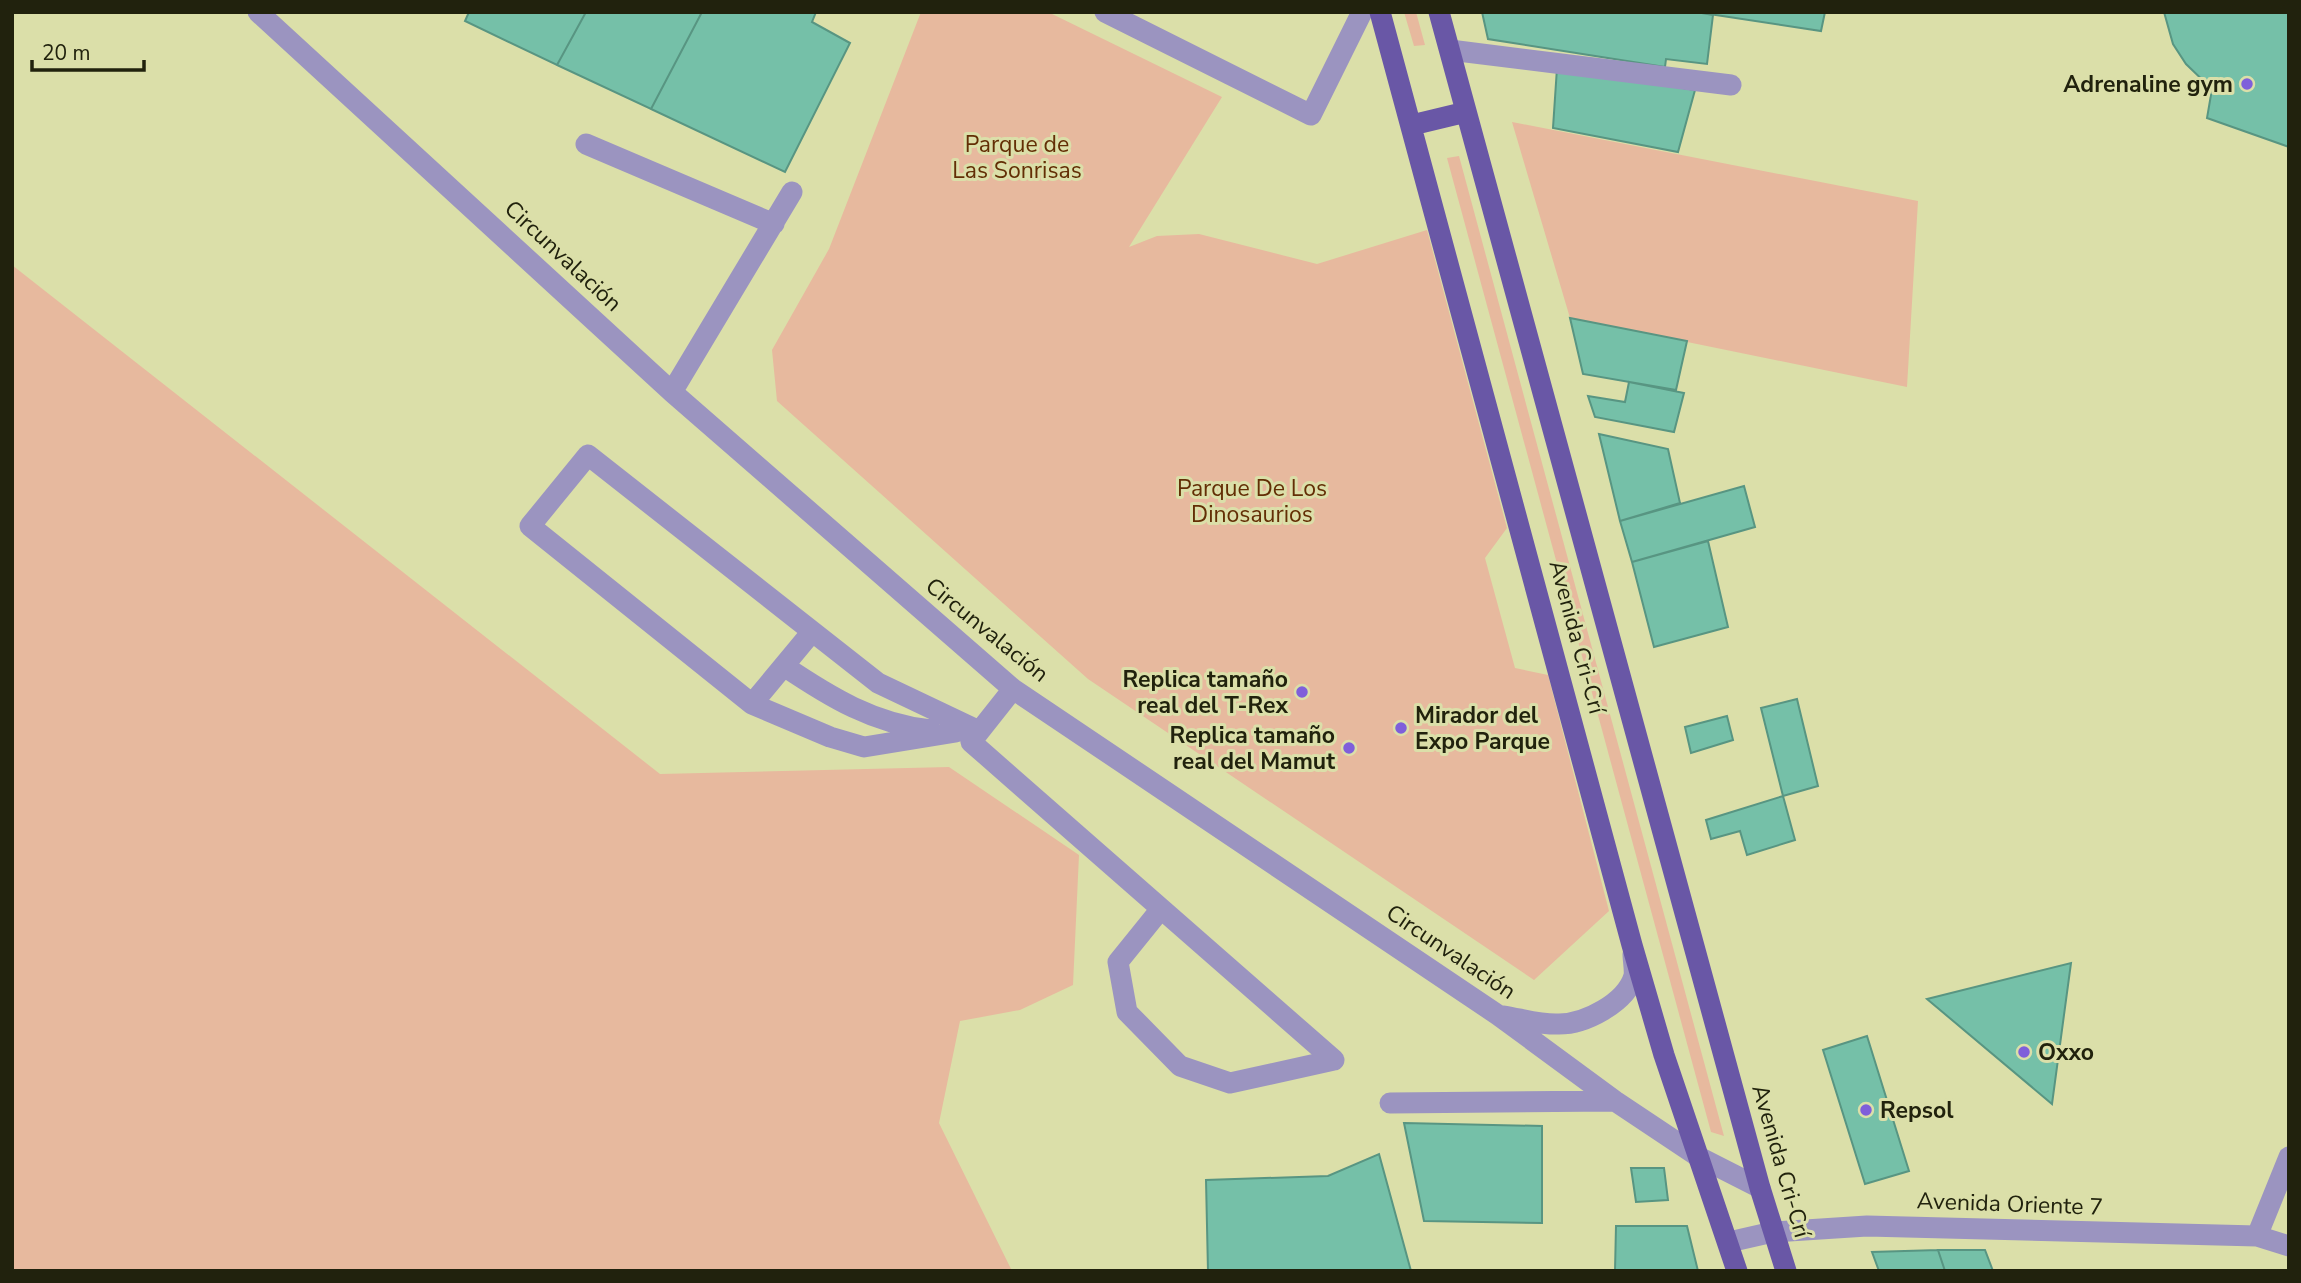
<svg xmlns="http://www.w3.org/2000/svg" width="2301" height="1283" font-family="'Nunito Sans',sans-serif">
<rect width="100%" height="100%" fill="#dbdfa9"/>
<!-- green -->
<path fill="#e7b99e" d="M921,12H1048L1222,97L1129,247L1157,236L1199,234L1317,264L1427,230L1507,528L1485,558L1515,668L1548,675L1609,911L1534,980L1088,679L777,401L772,350L829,249Z
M1404,12H1416L1425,45L1414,46Z
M1512,122L1918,201L1907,387L1570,318Z
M1459,156L1724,1136L1711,1132L1447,158Z
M12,265L660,774L949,767L1079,855L1073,985L1020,1010L960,1021L939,1123L1012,1271H12Z"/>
<!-- building -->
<path fill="#75c0a8" stroke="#589582" stroke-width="2" d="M469,12H586L557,65L465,21Z
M586,12H702L651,109L557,65Z
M702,12H816L812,22L850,43L785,172L651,109Z
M1482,12H1696L1713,15L1707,64L1666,59L1665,67L1488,39Z
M1696,12H1825L1821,31Z
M2164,12H2289V147L2207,118L2212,89L2186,64L2173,44Z
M1557,68L1695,90L1678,152L1553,128Z
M1570,318L1687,341L1676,390L1583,374Z
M1629,382L1684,393L1674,432L1595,417L1588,396L1625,402Z
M1599,434L1668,449L1680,503L1620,521Z
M1744,486L1755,527L1632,562L1620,521Z
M1708,541L1728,627L1654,647L1632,562Z
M1797,699L1818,786L1783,796L1761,708Z
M1727,716L1733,740L1691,753L1685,727Z
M1783,796L1795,840L1747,855L1740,831L1711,839L1706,820Z
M2071,963L2052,1104L1927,999Z
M1867,1036L1909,1171L1865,1184L1823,1050Z
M1404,1123L1542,1126V1223L1424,1221Z
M1379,1154L1411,1271H1208L1206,1180L1328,1176Z
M1631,1168H1664L1668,1200L1636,1202Z
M1616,1226H1687L1698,1271H1615Z
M1938,1250L1945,1271H1879L1872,1252Z
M1938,1250H1985L1993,1271H1945Z"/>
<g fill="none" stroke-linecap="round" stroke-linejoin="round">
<!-- minor -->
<path stroke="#9b94c0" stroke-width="21" d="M258,12L672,392L1013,689L1498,1015L1615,1101L1699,1157L1760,1188
M1105,12L1311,115L1362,12
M1450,50L1731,85
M586,144L774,224
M672,392L792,192
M784,666C830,697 874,724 931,730
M1013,689L971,742L1334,1060
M752,704L811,633
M956,732L864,747L830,737L752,704L530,526L588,455L878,683L979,731
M1160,910L1118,962L1127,1012L1180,1066L1230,1083L1334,1060
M1504,1016C1522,1019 1541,1025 1559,1024C1585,1024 1626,1003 1634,976C1635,970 1633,960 1633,954
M1390,1103L1615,1101
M2257,1236L2289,1157
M1729,1242L1773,1232L1867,1226L2257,1236L2289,1246"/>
<!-- major -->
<path stroke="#6957a6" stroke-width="21" d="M1380,12L1632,945L1664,1055L1737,1271
M1439,12L1760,1188L1786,1271
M1412,125L1466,112"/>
</g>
<!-- markers -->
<g fill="#7f5fda" stroke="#dbdfa9" stroke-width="2.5">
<circle cx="2247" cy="84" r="7"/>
<circle cx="1302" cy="692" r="7"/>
<circle cx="1401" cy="728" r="7"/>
<circle cx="1349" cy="748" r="7"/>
<circle cx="2024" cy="1052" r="7"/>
<circle cx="1866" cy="1110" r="7"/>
</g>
<g text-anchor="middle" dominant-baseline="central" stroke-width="6" stroke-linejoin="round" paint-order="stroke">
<!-- poi labels -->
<g font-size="23" font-weight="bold" fill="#21220d" stroke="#dbdfa9" text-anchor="end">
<text x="2233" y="84">Adrenaline gym</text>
<text x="1288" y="679">Replica tamaño<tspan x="1288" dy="26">real del T-Rex</tspan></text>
<text x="1415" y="715" text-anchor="start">Mirador del<tspan x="1415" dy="26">Expo Parque</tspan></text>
<text x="1335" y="735">Replica tamaño<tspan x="1335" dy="26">real del Mamut</tspan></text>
<text x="2038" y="1052" text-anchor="start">Oxxo</text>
<text x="1880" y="1110" text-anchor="start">Repsol</text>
</g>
<!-- park labels -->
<g font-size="23" fill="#632e05" stroke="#dbdfa9">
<text x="1017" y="144">Parque de<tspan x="1017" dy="26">Las Sonrisas</tspan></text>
<text x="1252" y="488">Parque De Los<tspan x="1252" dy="26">Dinosaurios</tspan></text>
</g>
<!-- street labels -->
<g font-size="23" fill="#21220d" stroke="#dbdfa9">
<text transform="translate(563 256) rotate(43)">Circunvalación</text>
<text transform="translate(987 630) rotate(39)">Circunvalación</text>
<text transform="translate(1577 637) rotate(75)">Avenida Cri-Crí</text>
<text transform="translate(1451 952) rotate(34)">Circunvalación</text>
<text transform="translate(1781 1161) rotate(74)">Avenida Cri-Crí</text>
<text transform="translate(2010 1204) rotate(2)">Avenida Oriente 7</text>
</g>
</g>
<!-- border -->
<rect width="2301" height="1283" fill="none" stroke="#21220d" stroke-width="28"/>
<!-- scale -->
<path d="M32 60v10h112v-10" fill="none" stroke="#21220d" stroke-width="3.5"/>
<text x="42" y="60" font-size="21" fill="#21220d" stroke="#dbdfa9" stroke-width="5" paint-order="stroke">20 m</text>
</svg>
